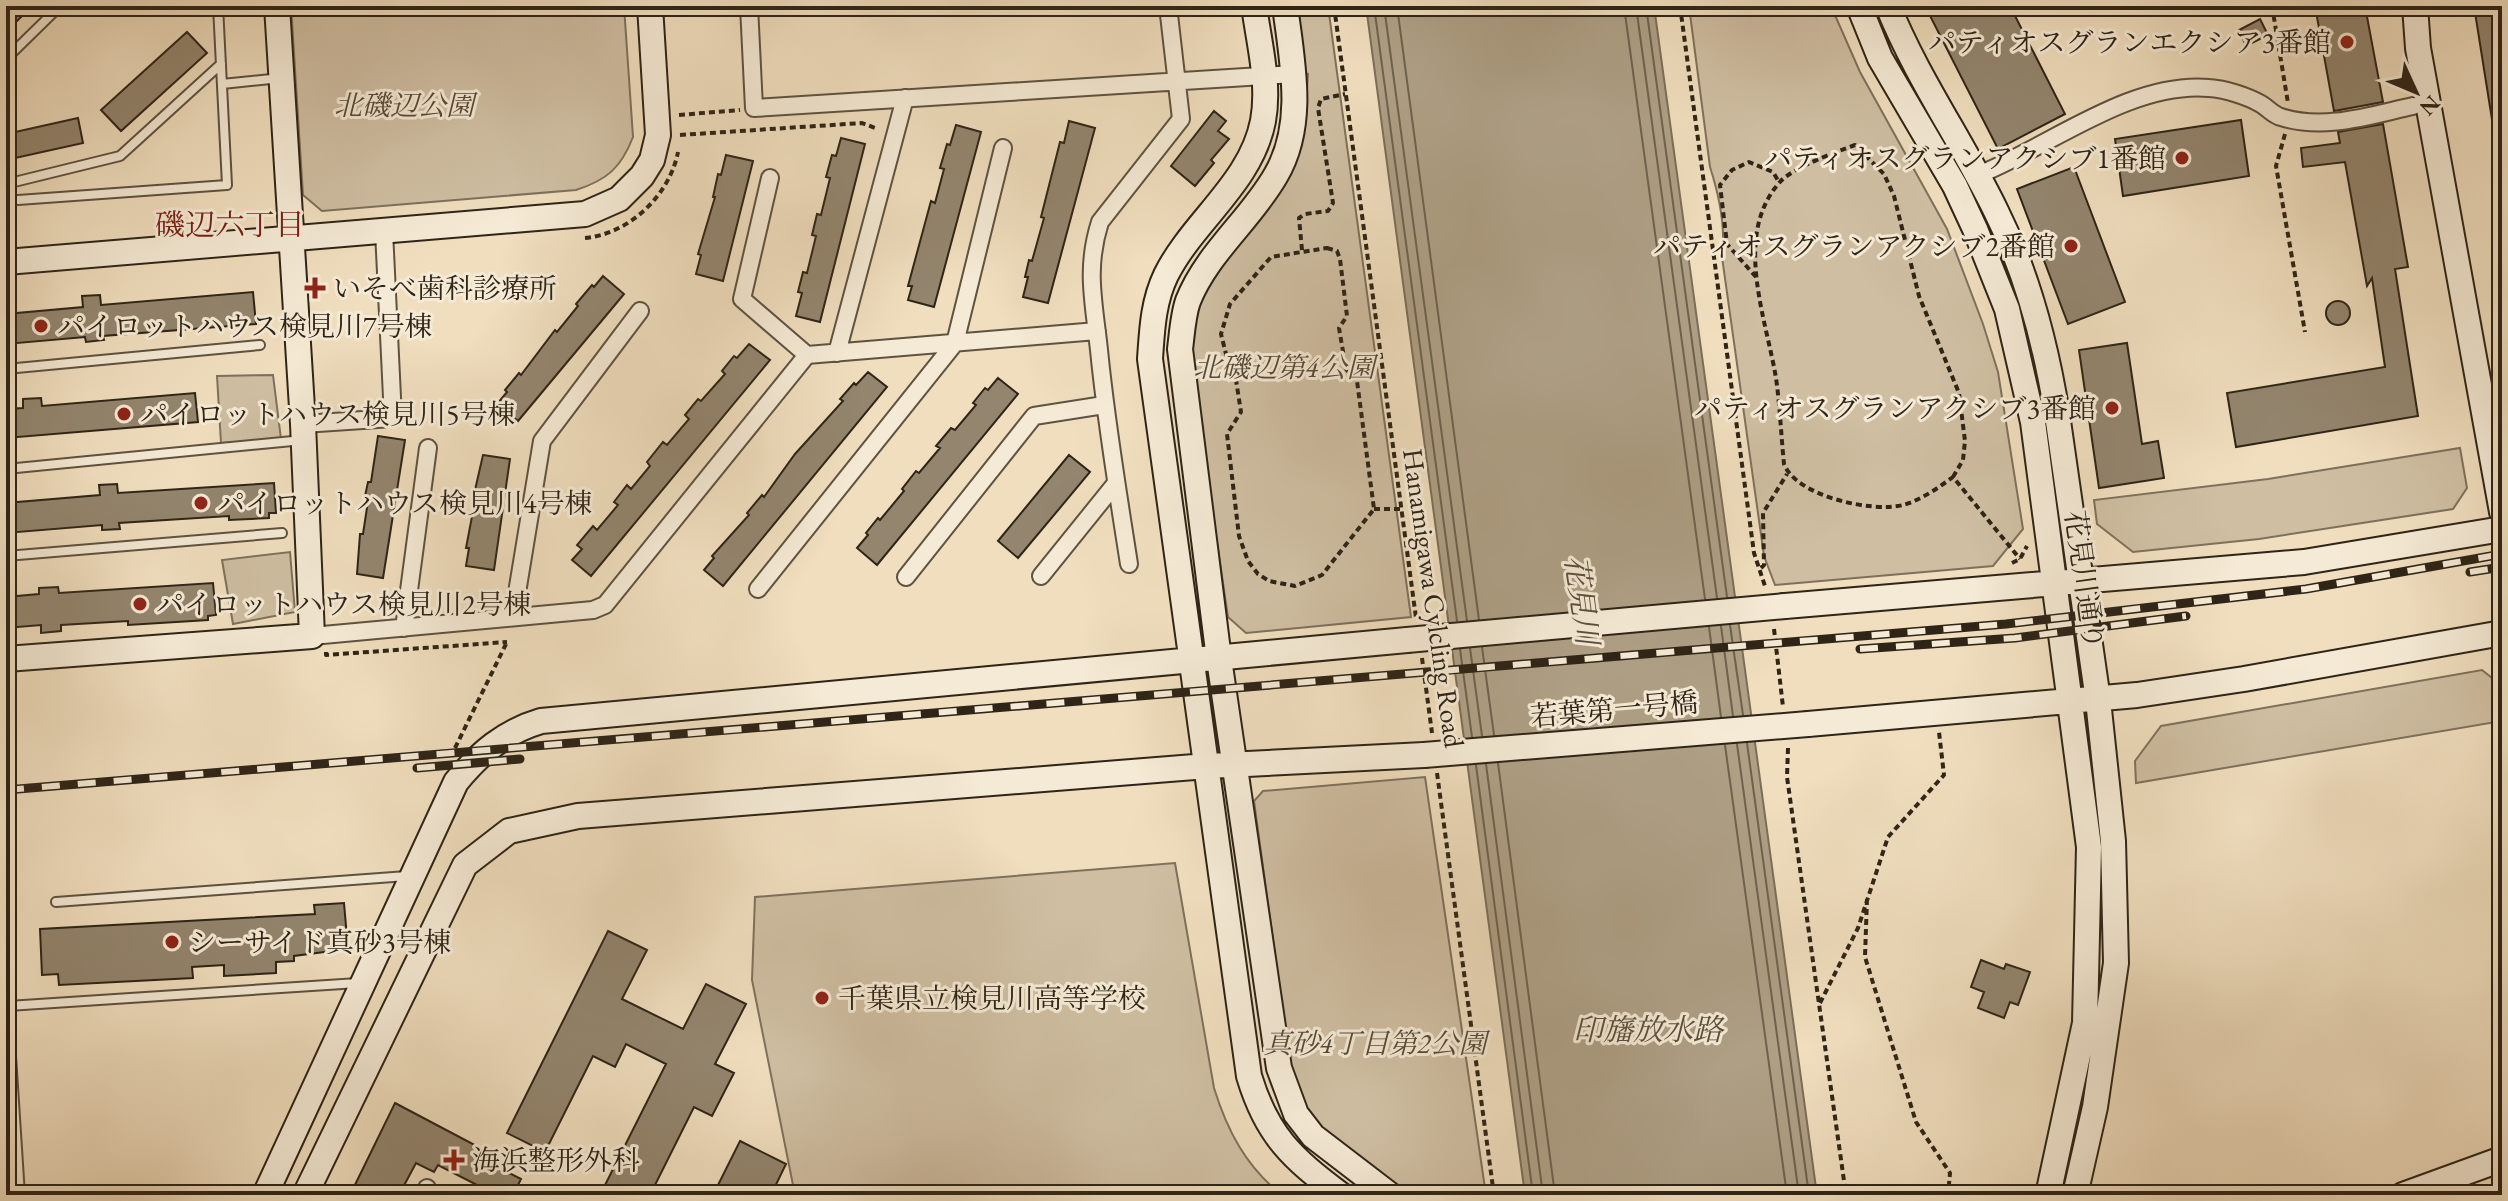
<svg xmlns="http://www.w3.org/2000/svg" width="2508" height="1201" font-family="'EB Garamond','Noto Serif JP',serif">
<rect width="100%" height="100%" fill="#f0debe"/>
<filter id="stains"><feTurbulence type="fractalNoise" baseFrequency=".0025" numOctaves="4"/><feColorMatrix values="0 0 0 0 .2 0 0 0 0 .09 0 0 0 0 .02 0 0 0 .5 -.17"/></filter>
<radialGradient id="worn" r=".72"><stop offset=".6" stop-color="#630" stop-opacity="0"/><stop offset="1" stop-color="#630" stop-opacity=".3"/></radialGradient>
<!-- green -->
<path fill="#cfbea2" stroke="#7e715c" stroke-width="2" d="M291,6H624L633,137C621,168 607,180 576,190L322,211L303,195Z
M1293,6H1328L1411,617L1246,633L1228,617L1188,345L1195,310L1304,131L1308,74L1300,71Z
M1689,6H1831L1860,72L1947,229L1983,324L1998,372L2023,529L1993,566L1775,585L1764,556L1722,257C1726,227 1719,195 1710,167Z
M273,375L281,439L221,443L217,376Z
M2460,448L2467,488L2453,509L2259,539L2133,552L2097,524L2094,500L2268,479Z
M290,552L295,612L233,624L222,560Z
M2482,670L2502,686V721L2136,783L2135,761L2161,726Z
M1425,777L1486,1195H1400L1306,1116L1293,1086L1254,801L1263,791Z
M1175,863L1214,1088C1227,1130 1246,1167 1282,1195H795L752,980L755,897Z"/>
<!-- water -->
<path fill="#ae9f85" stroke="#7b6e59" stroke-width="2" d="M1366,6H1654L1817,1195H1525Z"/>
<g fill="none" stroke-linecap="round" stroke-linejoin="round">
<!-- shore -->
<path stroke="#6e624e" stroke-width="2" d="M1374,6L1457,621
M1384,6L1467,621
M1397,6L1479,620
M1624,6L1705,599
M1636,6L1717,598
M1646,6L1727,597
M1730,625L1743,715
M1721,626L1733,716
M1709,627L1721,717
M1482,647L1494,735
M1470,648L1482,736
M1460,649L1472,737
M1747,743L1809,1195
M1737,744L1799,1195
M1725,745L1787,1195
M1498,763L1555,1195
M1486,764L1543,1195
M1476,765L1533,1195"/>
</g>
<!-- building -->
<path fill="#93856e" stroke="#2e2417" stroke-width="2" d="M6,6H32L6,32Z
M1925,6H2010L2065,114L1998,149Z
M2315,6H2365L2383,102L2334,111Z
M2474,6H2502V125L2493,126Z
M2260,19L2268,35L2246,46L2239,30Z
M187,32L207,53L121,131L101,110Z
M1214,111L1226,121L1218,131L1229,139L1211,160L1214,163L1195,186L1171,166Z
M78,118L83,143L6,160V134Z
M2241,120L2249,176L2123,196L2115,139Z
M1069,121L1095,128L1048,303L1023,297L1028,277H1025L1029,260L1032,261L1044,218L1041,217L1060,142L1064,143Z
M2383,124L2408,267L2395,269L2418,416L2236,447L2227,393L2385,367L2372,278L2367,286L2345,162L2303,167L2301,148L2340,143L2338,132Z
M956,125L981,132L934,307L908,300L912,286H908L931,201L935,203L944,169L940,168L947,144L950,145Z
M841,138L865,144L820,322L796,316L802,293L798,292L803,272L807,273L816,236L812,235L817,214L821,215L830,178L826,177L832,155L836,156Z
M726,155L753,161L723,281L696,274L701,255L698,254L715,197H713L718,174L721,175Z
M2074,167L2125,302L2068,324L2017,189Z
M603,276L624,294L518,421L497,404L507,392L505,390L519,373L521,375L555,330L557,332L578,306L576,304L592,285L594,287Z
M253,292L256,324L103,336L104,340L86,342L85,337L6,344V314L83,307L82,296L100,295L101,305Z
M2326 313a12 12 0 1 1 24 0a12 12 0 1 1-24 0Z
M2127,343L2142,444L2158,441L2164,478L2099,488L2079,350Z
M749,344L770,360L591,576L572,560L582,549L577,545L593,526L597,530L618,505L614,502L627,485L631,489L650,466L647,462L663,442L667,445L689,419L685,415L698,399L701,401L725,374L722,371L734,356L737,358Z
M868,372L887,387L723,586L704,570L714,558L712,556L749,515L747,513L762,495L764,497L795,454L843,401L840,399L854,383L856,385Z
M998,378L1018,394L877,565L857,548L868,535L866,533L878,518L880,520L904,491L902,489L916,471L919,473L940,448L936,446L951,428L955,430L976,405L973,403L985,388L988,390Z
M195,393L198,422L6,438V409L23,408V399L41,398L42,406Z
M378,436L405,440L383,578L357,574L360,534H363L368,501H364L368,482H371Z
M483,455L510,459L494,570L466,566L469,548H466L477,490H475Z
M1069,455L1090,472L1018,558L998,541Z
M274,483L276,513H269V518L229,520V516L119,523L120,529L102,530V525L6,533V503L100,495L99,485L117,484L118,493Z
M213,583L216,615L208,616V620L128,625V621L61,625V631L41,633V625L6,628V597L39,594V588L58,587L59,593Z
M344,903L348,949L294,956V961L276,962V973L224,976V965L192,967L193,978L59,985L58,974L42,975L40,929L315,914L314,905Z
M608,931L647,950L622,999L683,1029L706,984L746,1004L715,1064L734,1073L712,1116L694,1107L650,1195H600L666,1064L626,1044L615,1067L593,1056L545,1152L507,1133Z
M1981,960L2004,969L2006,964L2030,972L2018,1005L2010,1002L2004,1018L1978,1008L1984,992L1971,987Z
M395,1103L486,1151L482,1159L521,1179L513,1195H477L481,1187L438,1165L434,1172L416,1163L399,1195H350Z
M740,1141L786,1164L771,1195H713Z"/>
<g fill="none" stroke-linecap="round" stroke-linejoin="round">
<defs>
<path id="lane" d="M6,59L60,6
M222,84L281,78
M6,184L120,156L221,64
M18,200L227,185L218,6
M6,369L260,345
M6,469L303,440
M6,556L282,533
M56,902L407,876
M6,978L20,1195
M8,1006L358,983"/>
<path id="street" d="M749,6L754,108L1294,74
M1978,175C2049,147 2130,81 2209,88C2225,89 2247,96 2261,104C2268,108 2273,115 2281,117C2324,131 2371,115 2413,106
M770,178L742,299L807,355L1097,331
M837,353L905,98
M303,424L393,418L384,231
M1129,564C1118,493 1106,422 1099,350C1094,303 1085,269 1100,222L1181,119L1168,6
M1041,576L1116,483
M906,577L1034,416L1104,405
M758,589L955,343L1003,148
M513,617L542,441L640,311
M404,628L428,448
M312,636L593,610L605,605L807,355
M424,1195L427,1188"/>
<path id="secondary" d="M1254,6C1259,43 1270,84 1263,121C1251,183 1193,221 1166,275C1153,302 1152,330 1150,359L1249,1076C1267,1136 1292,1158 1341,1195
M1285,6C1292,61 1306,124 1276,175C1251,219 1207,253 1188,301C1183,315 1182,334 1180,349L1219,659L1279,1068L1296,1114L1313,1136L1390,1195
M1859,6L1880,58L1955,186L1975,229L2007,309L2033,422L2089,847L2085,1023L2048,1195
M1888,6C1917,78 1962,141 1996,211C2027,273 2046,345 2057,414L2098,700L2113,841L2116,963L2095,1107L2075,1195
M2415,6L2418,48L2502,512
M6,262L585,214L619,199L642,176L652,160L658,135L650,6
M1785,606L2304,562L2502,529
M6,659L312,636L303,424L277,6
M1808,724L2137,695L2244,679L2502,633
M265,1195L456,782C480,753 504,732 541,721L1407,640
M305,1195L465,865L509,831L578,816L1207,766L1424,755
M2403,1195L2502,1159"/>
</defs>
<!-- lane casing -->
<use href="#lane" stroke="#5e5241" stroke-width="12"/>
<!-- street casing -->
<use href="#street" stroke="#5e5241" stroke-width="20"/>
<!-- secondary casing -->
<use href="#secondary" stroke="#2e2417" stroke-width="28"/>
<!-- path -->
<path stroke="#2e2417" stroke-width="4" stroke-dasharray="6 4" stroke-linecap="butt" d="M1334,6L1416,618
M1680,6L1754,553L1766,589
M2272,6L2288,103
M679,115L740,110
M2285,134L2276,166L2305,332
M680,135L862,123L878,129
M585,238C630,234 670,194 678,152
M1327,248L1337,251L1340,259L1347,316L1339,328L1346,369L1357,381L1374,509L1322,575L1295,586L1269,581L1258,574L1248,561L1239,536L1227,434L1241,412L1236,380L1229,366L1221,334L1230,304L1271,257Z
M1302,250L1299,218L1305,214L1328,211L1333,203L1318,108L1321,99L1345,94
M1756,277L1727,244L1720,185L1732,170L1749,162L1773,172L1779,182
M1953,477L1963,460L1965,441L1959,393L1919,296L1894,196L1884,174L1855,145C1836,152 1791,168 1779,183C1733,236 1766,318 1776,378C1780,406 1781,435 1784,464C1796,496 1872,513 1903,505C1921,500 1938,488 1953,477L2020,559
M1374,509H1402
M2012,563L2020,559L2027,546
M1761,568L1764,565L1763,513L1787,474
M1774,629L1783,707
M326,652V655L507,642
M1422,658L1432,733
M455,748L507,642
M1788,748L1787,777L1846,1195
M1437,773L1494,1195
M1867,899L1865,957L1916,1122L1950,1173L1948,1195
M1820,1003L1858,928L1888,837L1944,775L1939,732"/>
<!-- lane -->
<use href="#lane" stroke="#f5ead5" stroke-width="8"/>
<!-- street -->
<use href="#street" stroke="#f5ead5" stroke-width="16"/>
<!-- secondary -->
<use href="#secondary" stroke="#f5ead5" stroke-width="24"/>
<defs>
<path id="rail" d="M2470,572L2502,567
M1860,649L2015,638L2186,616
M417,768L520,759
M6,790L2006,624L2306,589L2502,554"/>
</defs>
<!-- rail casing -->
<use href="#rail" stroke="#2e2417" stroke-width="9"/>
<!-- rail -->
<use href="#rail" stroke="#f5ead5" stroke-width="6" stroke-dasharray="18" stroke-linecap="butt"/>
<defs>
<path id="secondary-bridge" d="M1407,640L1785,606
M1424,755L1808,724"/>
</defs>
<!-- secondary-bridge casing -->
<use href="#secondary-bridge" stroke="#2e2417" stroke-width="28" stroke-linecap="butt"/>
<!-- secondary-bridge -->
<use href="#secondary-bridge" stroke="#f5ead5" stroke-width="24"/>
</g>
<!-- markers -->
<g fill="#8f2418" stroke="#f5ead5" stroke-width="3">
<circle cx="2347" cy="42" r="8"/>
<circle cx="2182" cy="158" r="8"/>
<circle cx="2071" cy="246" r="8"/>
<path d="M311 276h8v8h8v8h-8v8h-8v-8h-8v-8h8z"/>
<circle cx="41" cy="326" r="8"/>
<circle cx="2112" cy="408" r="8"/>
<circle cx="124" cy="414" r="8"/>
<circle cx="201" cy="503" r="8"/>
<circle cx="140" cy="604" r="8"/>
<circle cx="172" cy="942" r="8"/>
<circle cx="822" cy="998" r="8"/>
<path d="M450 1148h8v8h8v8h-8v8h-8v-8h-8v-8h8z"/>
</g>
<g text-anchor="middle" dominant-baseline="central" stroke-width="6" stroke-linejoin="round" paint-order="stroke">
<!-- poi labels -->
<g font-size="28" fill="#2e2417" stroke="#f5ead5" text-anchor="start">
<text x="2331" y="42" text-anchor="end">パティオスグランエクシア3番館</text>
<text x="2166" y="158" text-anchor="end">パティオスグランアクシブ1番館</text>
<text x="2055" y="246" text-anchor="end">パティオスグランアクシブ2番館</text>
<text x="333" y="288">いそべ歯科診療所</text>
<text x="57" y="326">パイロットハウス検見川7号棟</text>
<text x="2096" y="408" text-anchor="end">パティオスグランアクシブ3番館</text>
<text x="140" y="414">パイロットハウス検見川5号棟</text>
<text x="217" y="503">パイロットハウス検見川4号棟</text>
<text x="156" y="604">パイロットハウス検見川2号棟</text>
<text x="188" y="942">シーサイド真砂3号棟</text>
<text x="838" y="998">千葉県立検見川高等学校</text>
<text x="472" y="1160">海浜整形外科</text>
</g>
<!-- park labels -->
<g font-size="28" font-style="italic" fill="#564a3a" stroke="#f5ead5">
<text x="404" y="105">北磯辺公園</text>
<text x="1284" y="367">北磯辺第4公園</text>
<text x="1375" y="1043">真砂4丁目第2公園</text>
</g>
<!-- street labels -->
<g font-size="28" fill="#2e2417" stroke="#f5ead5">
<text transform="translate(2085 580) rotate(82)">花見川通り</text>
<text transform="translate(1434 598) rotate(82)">Hanamigawa Cylcling Road</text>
<text transform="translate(1614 709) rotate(-5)">若葉第一号橋</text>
</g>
<!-- neighbourhood labels -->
<g font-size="30" fill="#7a1f14" stroke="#f5ead5">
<text x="230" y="224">磯辺六丁目</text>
</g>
<!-- water labels -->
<g font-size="30" font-style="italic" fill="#5b4f3e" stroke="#f5ead5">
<text transform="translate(1582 600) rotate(82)">花見川</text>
<text x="1648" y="1029">印旛放水路</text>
</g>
</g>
<!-- margin -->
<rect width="2508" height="1201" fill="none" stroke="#f0debe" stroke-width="32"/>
<rect x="8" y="8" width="2492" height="1185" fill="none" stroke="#2e2417" stroke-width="4"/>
<rect x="16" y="16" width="2476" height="1169" fill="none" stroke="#2e2417" stroke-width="2"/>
<!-- north arrow -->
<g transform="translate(2416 92) rotate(134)" stroke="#f5ead5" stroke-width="6" paint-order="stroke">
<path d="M0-6L14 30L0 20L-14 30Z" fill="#2e2417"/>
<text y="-12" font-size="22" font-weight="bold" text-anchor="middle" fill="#2e2417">N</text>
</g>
<rect width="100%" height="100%" filter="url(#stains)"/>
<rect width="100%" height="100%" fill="url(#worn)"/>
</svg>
